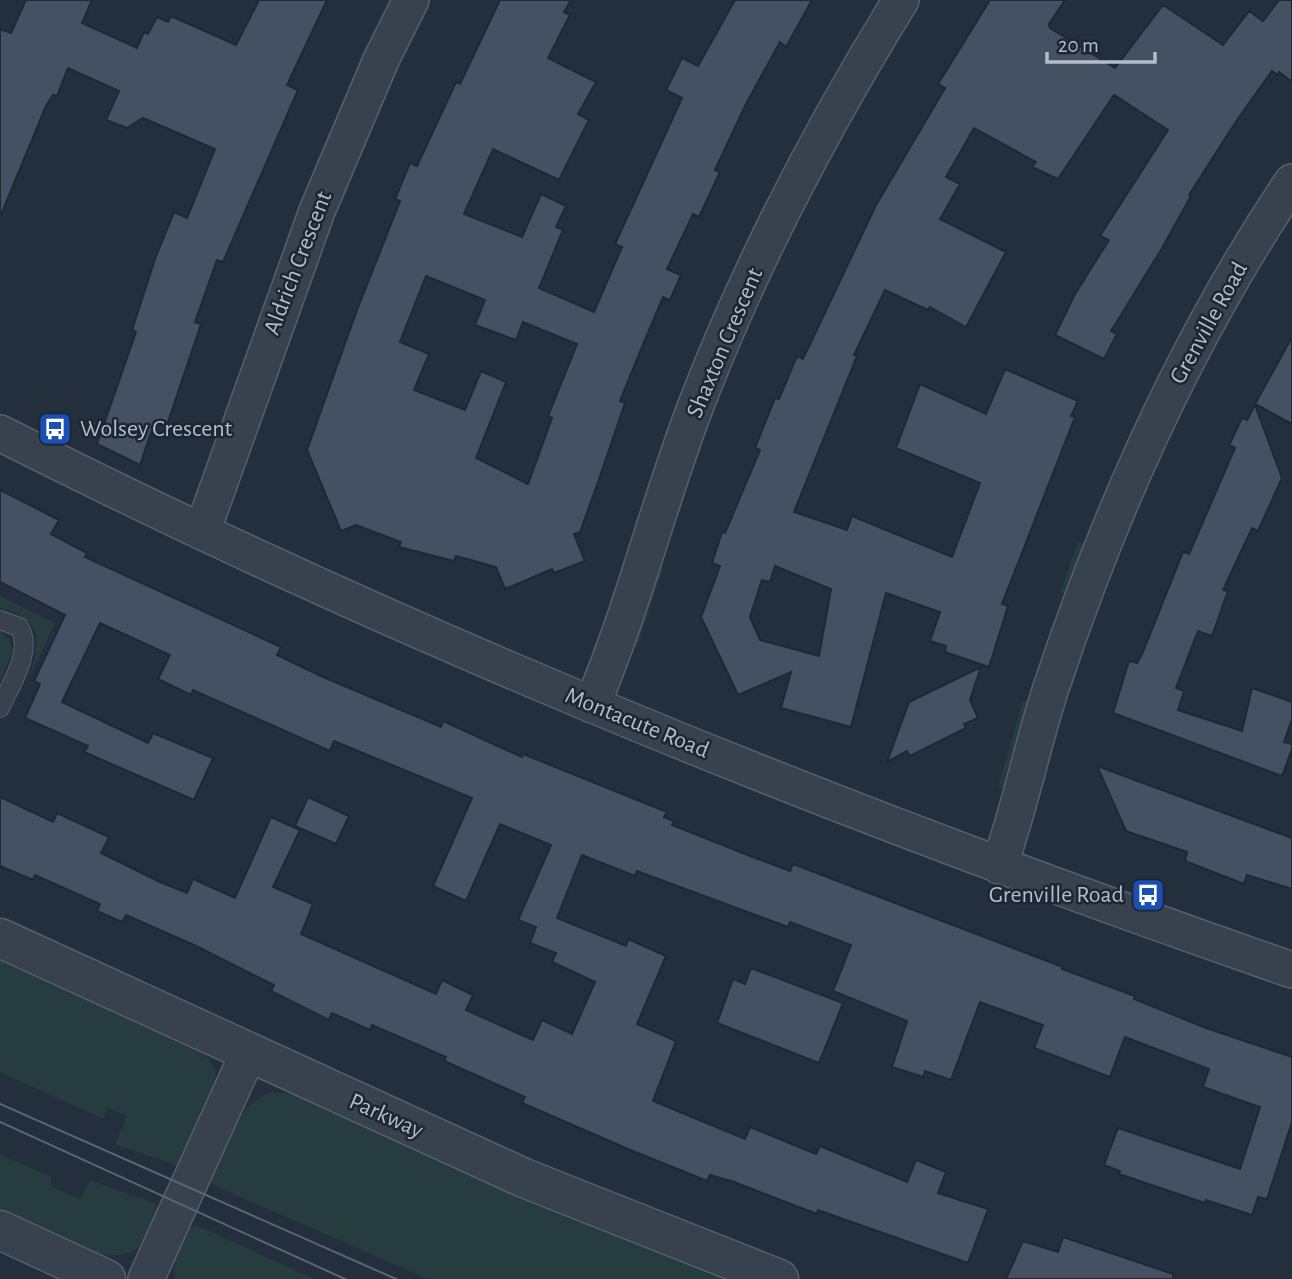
<svg xmlns="http://www.w3.org/2000/svg" width="1292" height="1279" font-family="'Alegreya Sans',sans-serif">
<rect width="100%" height="100%" fill="#242f3e"/>
<!-- green -->
<path fill="#263c3f" d="M1078,542L1086,544L1067,595L1060,592Z
M656,567L663,569L637,648L631,646Z
M0,596L55,623L29,678C40,642 44,618 0,608Z
M0,632L10,640L12,652L0,682Z
M1023,701L1030,703L1006,789L998,787Z
M0,955L205,1054L215,1069L216,1085L178,1166L115,1144L127,1116L108,1108L103,1119L0,1072Z
M274,1092L292,1094L733,1279H428L213,1185L211,1179C226,1146 235,1102 274,1092Z
M0,1154L51,1177V1186L80,1199L90,1180L156,1204L159,1212C154,1222 149,1237 141,1245C110,1276 33,1228 0,1213Z
M196,1226L212,1232L314,1279H174L175,1257L188,1229Z"/>
<!-- building -->
<path fill="#455162" stroke="#1f2835" stroke-width="2" fill-rule="evenodd" d="M26,0H92L82,23L137,48L144,32L148,34L157,17L168,22L171,16L236,45L259,0H327L287,85L298,90L223,262L217,260L195,322L201,324L167,425L155,421L140,465L97,444L136,332L132,330L156,256L174,212L187,218L215,149L143,118L127,128L106,120L119,91L68,68L57,96L53,95L46,106L0,217V29L11,33Z
M500,0H571L564,12L570,15L548,58L596,82L578,114L589,120L559,180L493,149L464,214L522,237L541,194L566,206L556,227L563,230L539,288L594,312L622,247L615,244L682,98L666,90L682,58L698,66L735,0H812L786,47L780,42L746,104L715,170L720,172L699,217L693,214L667,269L681,275L670,300L663,297L642,347L620,401L625,403L597,485L580,532L574,534L585,561L554,573L552,569L505,589L496,567L456,556L454,561L399,547L401,542L356,525L341,531L307,450L357,310L400,201L395,199L410,163L417,166L456,82L460,84ZM426,276L485,300L475,325L516,340L523,322L577,344L548,416L552,418L528,484L476,458L506,382L481,371L465,410L414,390L429,354L400,342Z
M990,0H1065L1049,24L1050,28L1115,68L1163,5L1223,45L1249,11L1263,21L1279,0H1292V82L1279,72L1277,75L1272,71L1235,123L1189,195L1191,196L1161,250L1111,331L1117,334L1104,359L1055,335L1075,294L1109,240L1100,236L1168,130L1114,95L1058,179L1032,167L1036,162L974,128L946,177L960,184L940,219L1006,252L966,327L930,307L928,310L885,290L854,355L857,356L794,512L847,530L852,516L952,557L980,483L896,448L920,384L986,414L1005,369L1078,401L1071,416L1075,417L1002,604L1008,606L989,667L945,652L946,646L930,641L940,612L886,593L851,727L781,708L791,672L738,695L701,617L720,566L712,563L722,532L725,533L760,450L755,448L775,398L779,399L797,356L803,359L876,205L945,88L938,84ZM775,566L831,589L819,656L760,640L750,617L762,580L770,582Z
M1292,337V424L1255,404Z
M1255,405L1282,478L1258,531L1252,528L1223,590L1228,591L1212,636L1198,631L1176,688L1184,691L1178,710L1242,731L1252,688L1292,702V719L1284,742L1292,744V749L1282,776L1113,713L1129,661L1137,663L1142,654L1183,552L1189,554L1235,448L1229,445L1242,418L1247,420Z
M0,490L59,520L51,534L87,553L85,557L281,647L277,655L323,677L441,727L443,721L522,757L523,754L667,812L664,817L674,821L672,825L758,859L790,871L793,864L1063,967L1062,969L1135,996L1134,999L1206,1028L1292,1057V1122L1267,1199L1258,1197L1252,1215L1206,1200L1205,1203L1119,1174L1120,1171L1104,1165L1118,1128L1240,1169L1260,1107L1203,1087L1209,1069L1125,1037L1110,1077L1034,1048L1043,1025L980,1002L951,1080L925,1071L923,1077L892,1067L907,1021L833,991L851,945L790,922L788,927L637,871L635,876L582,855L557,918L626,946L628,939L666,956L637,1024L676,1041L653,1101L745,1139L750,1127L816,1154L820,1146L907,1182L916,1160L946,1172L938,1193L988,1209L968,1263L818,1210L817,1214L734,1182L710,1175L707,1181L628,1149L522,1103L525,1097L444,1061L446,1057L372,1025L370,1030L332,1013L329,1020L271,991L274,985L194,945L126,915L122,922L97,911L100,904L35,875L33,880L0,866V797L53,822L57,813L109,837L101,853L160,882L187,893L193,879L235,898L271,817L300,830L273,887L313,904L301,934L436,994L442,980L473,995L466,1010L533,1040L542,1020L572,1034L595,982L552,962L556,953L530,943L536,927L518,920L551,845L500,824L466,901L433,886L472,798L334,741L330,751L193,690L191,695L158,679L170,655L100,623L62,702L148,743L153,733L213,758L194,800L84,752L88,746L25,718L40,684L34,681L65,615L0,582Z
M981,667L970,700L978,718L964,724L966,728L910,756L907,751L887,762L909,702Z
M1097,766L1292,838V889L1247,875L1244,884L1185,861L1187,852L1126,831Z
M308,797L349,816L336,844L295,826Z
M751,968L843,1003L819,1063L717,1023L733,979L745,984Z
M1063,1237L1173,1274V1279H1006L1023,1241L1058,1252Z"/>
<g fill="none" stroke-linecap="round" stroke-linejoin="round">
<defs>
<path id="service" d="M0,620L19,627C34,650 10,686 0,708"/>
<path id="minor" d="M0,433C417,644 851,817 1292,970
M202,532L317,211L381,60L411,0
M592,705C634,606 659,500 698,400C752,261 823,126 901,0
M999,866C1020,808 1032,746 1051,688C1110,510 1187,338 1292,182
M146,1279L248,1054"/>
<path id="tertiary" d="M0,938L524,1178L779,1279
M0,1230L106,1279"/>
</defs>
<!-- service casing -->
<use href="#service" stroke="#565f6c" stroke-width="20"/>
<!-- minor casing -->
<use href="#minor" stroke="#565f6c" stroke-width="38"/>
<!-- tertiary casing -->
<use href="#tertiary" stroke="#565f6c" stroke-width="41"/>
<!-- service -->
<use href="#service" stroke="#38414e" stroke-width="18"/>
<!-- minor -->
<use href="#minor" stroke="#38414e" stroke-width="35"/>
<!-- tertiary -->
<use href="#tertiary" stroke="#38414e" stroke-width="38"/>
<!-- tram -->
<path stroke="#5a6575" stroke-width="2" d="M0,1104L396,1279
M0,1122L345,1279"/>
</g>
<!-- icons -->
<defs>
<symbol id="bus-square" viewBox="-11 -11 22 22"><rect x="-9" y="-9" width="18" height="18" rx="4" fill="#1a4fb4" stroke="#1d2633"/><path d="M-5-6H5V4H4V6H2V4H-2V6H-4V4H-5ZM-3.5-4V0h7V-4ZM-3.5 1.2v1.5H-2V1.2ZM2 1.2v1.5H3.5V1.2Z" fill="#fff"/></symbol>
</defs>
<g fill-rule="evenodd">
<use href="#bus-square" x="36" y="410" width="38" height="38"/>
<use href="#bus-square" x="1129" y="876" width="38" height="38"/>
</g>
<g text-anchor="middle" dominant-baseline="central" stroke-width="5" stroke-linejoin="round" paint-order="stroke">
<!-- street labels -->
<g font-size="24" fill="#b4bcc9" stroke="#1d2633">
<text transform="translate(298 263) rotate(-69)">Aldrich Crescent</text>
<text transform="translate(1209 323) rotate(-61)">Grenville Road</text>
<text transform="translate(725 343) rotate(-67)">Shaxton Crescent</text>
<text transform="translate(637 723) rotate(22)">Montacute Road</text>
<text transform="translate(386 1116) rotate(24)">Parkway</text>
</g>
<!-- poi labels -->
<g font-size="24" fill="#b4bcc9" stroke="#1d2633" text-anchor="start">
<text x="80" y="429">Wolsey Crescent</text>
<text x="1124" y="895" text-anchor="end">Grenville Road</text>
</g>
</g>
<!-- scale -->
<path d="M1047 52v10h108v-10" fill="none" stroke="#b4bcc9" stroke-width="3.5"/>
<text x="1058" y="52" font-size="21" fill="#b4bcc9" stroke="#1d2633" stroke-width="5" paint-order="stroke">20 m</text>
</svg>
